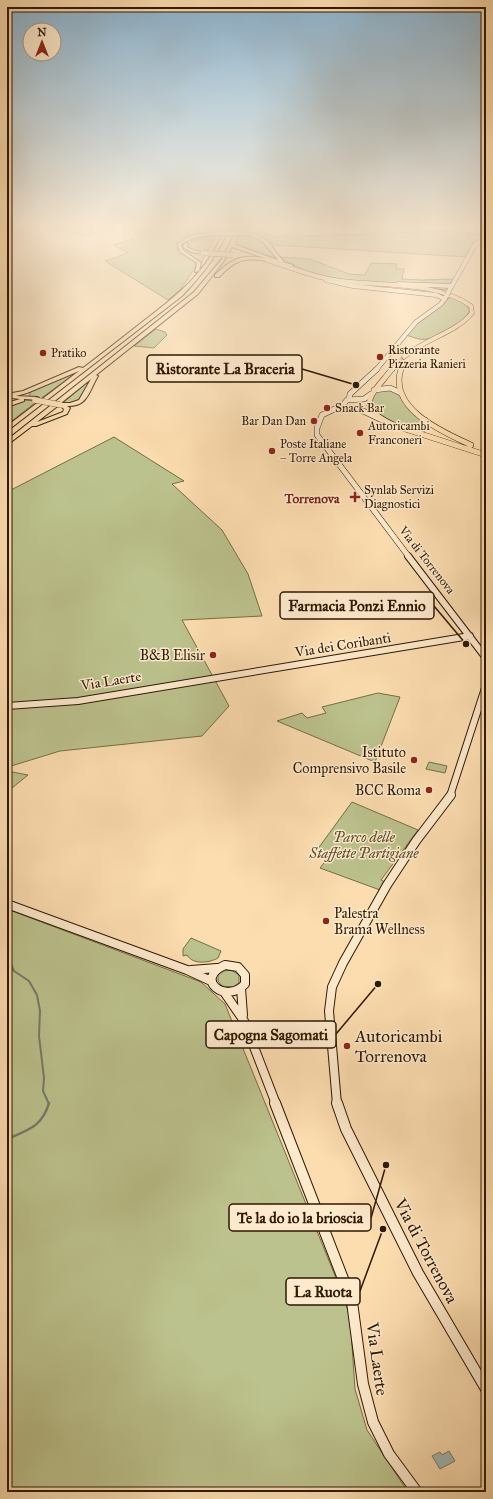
<svg xmlns="http://www.w3.org/2000/svg" width="493" height="1499" font-family="'IM FELL Great Primer',serif">
<rect width="100%" height="100%" fill="#fcddb0"/>
<filter id="stains"><feTurbulence type="fractalNoise" baseFrequency=".005" numOctaves="4"/><feColorMatrix values="0 0 0 0 .2 0 0 0 0 .09 0 0 0 0 .02 0 0 0 .5 -.17"/></filter>
<radialGradient id="worn" r=".72"><stop offset=".6" stop-color="#630" stop-opacity="0"/><stop offset="1" stop-color="#630" stop-opacity=".3"/></radialGradient>
<!-- green -->
<path fill="#bcc28d" stroke="#756d46" d="M35,225H115L87,236L64,230L54,232Z
M136,225H190L217,227L216,232L189,236L178,243V251L195,261L197,265L180,290L168,300L105,261L128,253L114,245L139,237L134,234L138,233L127,227Z
M448,231L486,235V237L472,243L466,257L275,245L266,239L244,233L261,232L275,237L297,233L303,236Z
M238,233C249,235 261,237 268,246C272,252 274,257 280,262L237,247L236,242Z
M208,234L215,235L192,241L184,246L187,250L206,254L201,263L182,251V243L189,239Z
M216,236L207,252L191,250L186,246L192,242Z
M280,257L310,259L349,274L365,275L371,263L397,264L396,269H404L402,279L422,280L453,279L446,290C396,282 321,287 280,257Z
M452,296L465,303L469,309C470,321 438,336 427,339C420,341 411,336 405,335L415,323Z
M156,329L165,332L167,335L154,348L134,346Z
M77,372L40,399L29,396L31,391Z
M89,381C83,394 79,405 63,403Z
M384,388L398,392L407,407L425,423V426C403,431 390,421 373,410L371,400L378,389Z
M25,400L37,401L7,425V418L11,406L17,402Z
M114,437L184,481L172,484L222,530L248,574L262,616L182,620L229,706L202,736L60,751L11,766L7,770V492Z
M378,693L400,697L375,762L277,721L302,713L307,718L326,713L322,707Z
M429,762L447,766L445,773L426,769Z
M7,771L28,775L7,792Z
M352,802L418,830L381,880L385,882L380,890L320,868L330,855L317,850Z
M7,909L201,982L225,1004L340,1288L350,1316L355,1389L367,1430L408,1492H7Z
M191,938L221,951L218,958C209,963 193,965 187,955L183,956V949Z
M231,970L239,975V983L233,987L222,986L218,981V975L224,971Z"/>
<!-- water -->
<path fill="#a3bab6" stroke="#74796d" d="M449,1451L455,1461L440,1469L432,1456L440,1452L442,1455Z"/>
<g fill="none" stroke-linecap="round" stroke-linejoin="round">
<!-- stream-far1 -->
<path stroke="#74796d" stroke-width="2" d="M7,955L14,971L29,981L37,995L40,1011L39,1036L44,1078L43,1091L49,1104"/>
<!-- stream -->
<path stroke="#74796d" stroke-width="2.5" d="M7,1139C28,1130 42,1127 49,1103
M7,1167V1184"/>
<!-- primary-tunnel -->
<path stroke="#d3b68d" stroke-width="4" stroke-dasharray="4 2" stroke-linecap="butt" d="M396,365L404,357"/>
<defs>
<path id="secondary-far4" d="M326,280L353,286L436,295L445,299
M398,284L452,286
M450,289L475,245L486,238
M376,370L416,322L441,304L447,295"/>
<path id="secondary-far3" d="M374,390L390,388L401,393
M371,394L364,399L347,400L343,405L322,415L317,428V435L409,557
M349,400L350,394L377,369
M338,409L361,410L382,420
M408,429H423L426,425L425,420"/>
<path id="secondary-far2" d="M408,556L486,658
M7,706L78,701L470,636
M450,796L486,685"/>
<path id="secondary-far1" d="M7,904L187,970L211,981
M225,965L238,967L245,975V984C226,1005 193,979 225,965Z
M191,970L217,968
M241,988L243,1015
M224,992L244,1021L276,1104
M337,1104L329,1011L332,987L343,963L387,885L416,841L451,795"/>
<path id="secondary" d="M275,1103L352,1302L363,1384L373,1422L389,1454L417,1492
M337,1103L346,1129L418,1273L486,1389"/>
<path id="primary-far1" d="M267,260C289,267 311,276 334,280C377,287 435,280 471,306L472,313C456,333 424,339 404,357
M392,370L396,365
M401,370L404,364"/>
<path id="primary" d="M392,369C370,397 353,407 396,426L486,455
M401,369C388,409 443,432 471,445"/>
<path id="highway" d="M226,225H230C220,253 202,275 182,296L7,431V426L79,371L27,393L16,396L37,397L39,398V400L24,399V401L7,407V403L20,399L12,398V397L7,398V394L23,391L79,367L83,368C103,353 122,338 141,323C179,294 209,271 226,225Z
M236,225H240L236,240V245L278,260L263,242L257,238L241,233L243,232C254,234 264,236 271,245C275,251 278,256 283,260V262L293,265V267L269,260L267,261C244,257 235,260 219,277H215V275C231,259 241,254 264,258L232,247L224,261L198,294L96,375L98,376C89,391 88,407 67,406L70,408L67,414L36,426H32L7,445V440L194,292L221,260L232,240ZM91,379L79,400L70,403H61ZM59,405L64,409L63,412L37,422Z
M214,232L215,234L193,238L181,244L183,250L201,263L199,271L195,272L197,263L180,252L177,244L191,236Z
M185,243H187V247L193,250L205,253L203,254L191,252L183,247Z"/>
</defs>
<!-- secondary-far4 casing -->
<use href="#secondary-far4" stroke="#2e1800" stroke-width="5"/>
<!-- secondary-far3 casing -->
<use href="#secondary-far3" stroke="#2e1800" stroke-width="6"/>
<!-- secondary-far2 casing -->
<use href="#secondary-far2" stroke="#2e1800" stroke-width="8"/>
<!-- secondary-far1 casing -->
<use href="#secondary-far1" stroke="#2e1800" stroke-width="10"/>
<!-- secondary casing -->
<use href="#secondary" stroke="#2e1800" stroke-width="12"/>
<!-- primary-far1 casing -->
<use href="#primary-far1" stroke="#2e1800" stroke-width="5"/>
<!-- primary casing -->
<use href="#primary" stroke="#2e1800" stroke-width="6"/>
<!-- highway casing -->
<use href="#highway" stroke="#2e1800" stroke-width="2"/>
<!-- secondary-far4 -->
<use href="#secondary-far4" stroke="#fde9cc" stroke-width="4"/>
<!-- secondary-far3 -->
<use href="#secondary-far3" stroke="#fde9cc" stroke-width="5"/>
<!-- secondary-far2 -->
<use href="#secondary-far2" stroke="#fde9cc" stroke-width="6"/>
<!-- secondary-far1 -->
<use href="#secondary-far1" stroke="#fde9cc" stroke-width="8"/>
<!-- secondary -->
<use href="#secondary" stroke="#fde9cc" stroke-width="10"/>
<!-- primary-far1 -->
<use href="#primary-far1" stroke="#fcddb0" stroke-width="4"/>
<!-- primary -->
<use href="#primary" stroke="#fcddb0" stroke-width="5"/>
<!-- highway -->
<use href="#highway" fill="#fcddb0" fill-rule="evenodd"/>
<defs>
<path id="secondary-bridge" d="M447,295L450,289"/>
<path id="highway-bridge-far1" d="M214,233H243
M203,253L233,255"/>
<path id="highway-bridge" d="M35,400L61,405"/>
</defs>
<!-- secondary-bridge casing -->
<use href="#secondary-bridge" stroke="#2e1800" stroke-width="5" stroke-linecap="butt"/>
<!-- highway-bridge-far1 casing -->
<use href="#highway-bridge-far1" stroke="#2e1800" stroke-width="5.5" stroke-linecap="butt"/>
<!-- highway-bridge casing -->
<use href="#highway-bridge" stroke="#2e1800" stroke-width="6" stroke-linecap="butt"/>
<!-- secondary-bridge -->
<use href="#secondary-bridge" stroke="#fde9cc" stroke-width="4"/>
<!-- highway-bridge-far1 -->
<use href="#highway-bridge-far1" stroke="#fcddb0" stroke-width="4.5"/>
<!-- highway-bridge -->
<use href="#highway-bridge" stroke="#fcddb0" stroke-width="5.5"/>
</g>
<!-- sky -->
<linearGradient id="sky" x2="0" y2="1"><stop stop-color="#8cb6d4"/><stop offset="0.52" stop-color="#fef0db"/><stop offset="1" stop-color="#fef0db" stop-opacity="0"/></linearGradient>
<rect width="493" height="435" fill="url(#sky)"/>
<!-- markers -->
<g fill="#8f2418" stroke="#fde9cc" stroke-width="1.5">
<circle cx="43" cy="353" r="4"/>
<circle cx="380" cy="357" r="4"/>
<circle cx="327" cy="408" r="4"/>
<circle cx="314" cy="421" r="4"/>
<circle cx="360" cy="433" r="4"/>
<circle cx="272" cy="451" r="4"/>
<path d="M353 491h4v4h4v4h-4v4h-4v-4h-4v-4h4z"/>
<circle cx="213" cy="655" r="4"/>
<circle cx="414" cy="760" r="4"/>
<circle cx="429" cy="790" r="4"/>
<circle cx="326" cy="921" r="4"/>
<circle cx="347" cy="1046" r="4"/>
</g>
<g text-anchor="middle" dominant-baseline="central" stroke-width="3" stroke-linejoin="round" paint-order="stroke">
<!-- far-poi labels -->
<g font-size="12" fill="#2e1800" stroke="#fde9cc" text-anchor="start">
<text x="388" y="350">Ristorante<tspan x="388" dy="14">Pizzeria Ranieri</tspan></text>
<text x="51" y="353">Pratiko</text>
<text x="335" y="408">Snack Bar</text>
<text x="306" y="421" text-anchor="end">Bar Dan Dan</text>
<text x="368" y="426">Autoricambi<tspan x="368" dy="14">Franconeri</tspan></text>
<text x="280" y="444">Poste Italiane<tspan x="280" dy="14">– Torre Angela</tspan></text>
<text x="364" y="490">Synlab Servizi<tspan x="364" dy="14">Diagnostici</tspan></text>
</g>
<!-- far-street labels -->
<g font-size="12" fill="#2e1800" stroke="#fde9cc">
<text transform="translate(427 560) rotate(52)">Via di Torrenova</text>
</g>
<!-- far-quarter labels -->
<g font-size="13" font-weight="bold" fill="#7a1f14" stroke="#fde9cc">
<text x="312" y="499">Torrenova</text>
</g>
<!-- street labels -->
<g font-size="14" fill="#2e1800" stroke="#fde9cc">
<text transform="translate(343 645) rotate(-9)">Via dei Coribanti</text>
<text transform="translate(111 681) rotate(-9)">Via Laerte</text>
</g>
<!-- poi labels -->
<g font-size="14" fill="#2e1800" stroke="#fde9cc" text-anchor="end">
<text x="205" y="655">B&amp;B Elisir</text>
<text x="406" y="752">Istituto<tspan x="406" dy="16">Comprensivo Basile</tspan></text>
<text x="421" y="790">BCC Roma</text>
<text x="334" y="913" text-anchor="start">Palestra<tspan x="334" dy="16">Brama Wellness</tspan></text>
</g>
<!-- park labels -->
<g font-size="14" font-style="italic" fill="#594b2a" stroke="#fde9cc">
<text x="364" y="837">Parco delle<tspan x="364" dy="16">Staffette Partigiane</tspan></text>
</g>
<!-- near-poi labels -->
<g font-size="17" fill="#2e1800" stroke="#fde9cc" text-anchor="start">
<text x="355" y="1036">Autoricambi<tspan x="355" dy="20">Torrenova</tspan></text>
</g>
<!-- near-street labels -->
<g font-size="17" fill="#2e1800" stroke="#fde9cc">
<text transform="translate(426 1251) rotate(62)">Via di Torrenova</text>
<text transform="translate(377 1359) rotate(82)">Via Laerte</text>
</g>
</g>
<!-- callouts -->
<path fill="none" stroke="#2e1800" stroke-width="1.5" d="M356 385L302 369M466 644L434 606M378 984L336 1034M386 1165L371 1218M383 1229L360 1291"/>
<g fill="#2e1800" stroke="#fde9cc" stroke-width="1.5">
<circle cx="356" cy="385" r="4"/>
<circle cx="466" cy="644" r="4"/>
<circle cx="378" cy="984" r="4"/>
<circle cx="386" cy="1165" r="4"/>
<circle cx="383" cy="1229" r="4"/>
</g>
<g fill="#fde9cc" stroke="#2e1800" stroke-width="1.5">
<rect x="147" y="355" width="155" height="27" rx="4"/>
<rect x="280" y="592" width="154" height="27" rx="4"/>
<rect x="206" y="1021" width="130" height="27" rx="4"/>
<rect x="229" y="1204" width="142" height="27" rx="4"/>
<rect x="286" y="1278" width="74" height="27" rx="4"/>
</g>
<g font-size="15" text-anchor="middle" font-weight="bold" fill="#2e1800">
<text x="225" y="374">Ristorante La Braceria</text>
<text x="357" y="611">Farmacia Ponzi Ennio</text>
<text x="271" y="1040">Capogna Sagomati</text>
<text x="300" y="1223">Te la do io la brioscia</text>
<text x="323" y="1297">La Ruota</text>
</g>
<!-- margin -->
<rect width="493" height="1499" fill="none" stroke="#fcddb0" stroke-width="24"/>
<rect x="8" y="8" width="477" height="1483" fill="none" stroke="#2e1800" stroke-width="2"/>
<rect x="12" y="12" width="469" height="1475" fill="none" stroke="#2e1800"/>
<!-- north arrow -->
<g transform="translate(42 42)"><circle r="19" fill="#fde9cc" stroke="#aa957a"/>
<path d="M0-3L7 15L0 10L-7 15Z" fill="#8f2418"/>
<text y="-6" font-size="11" font-weight="bold" text-anchor="middle" fill="#2e1800">N</text>
</g>
<rect width="100%" height="100%" filter="url(#stains)"/>
<rect width="100%" height="100%" fill="url(#worn)"/>
</svg>
